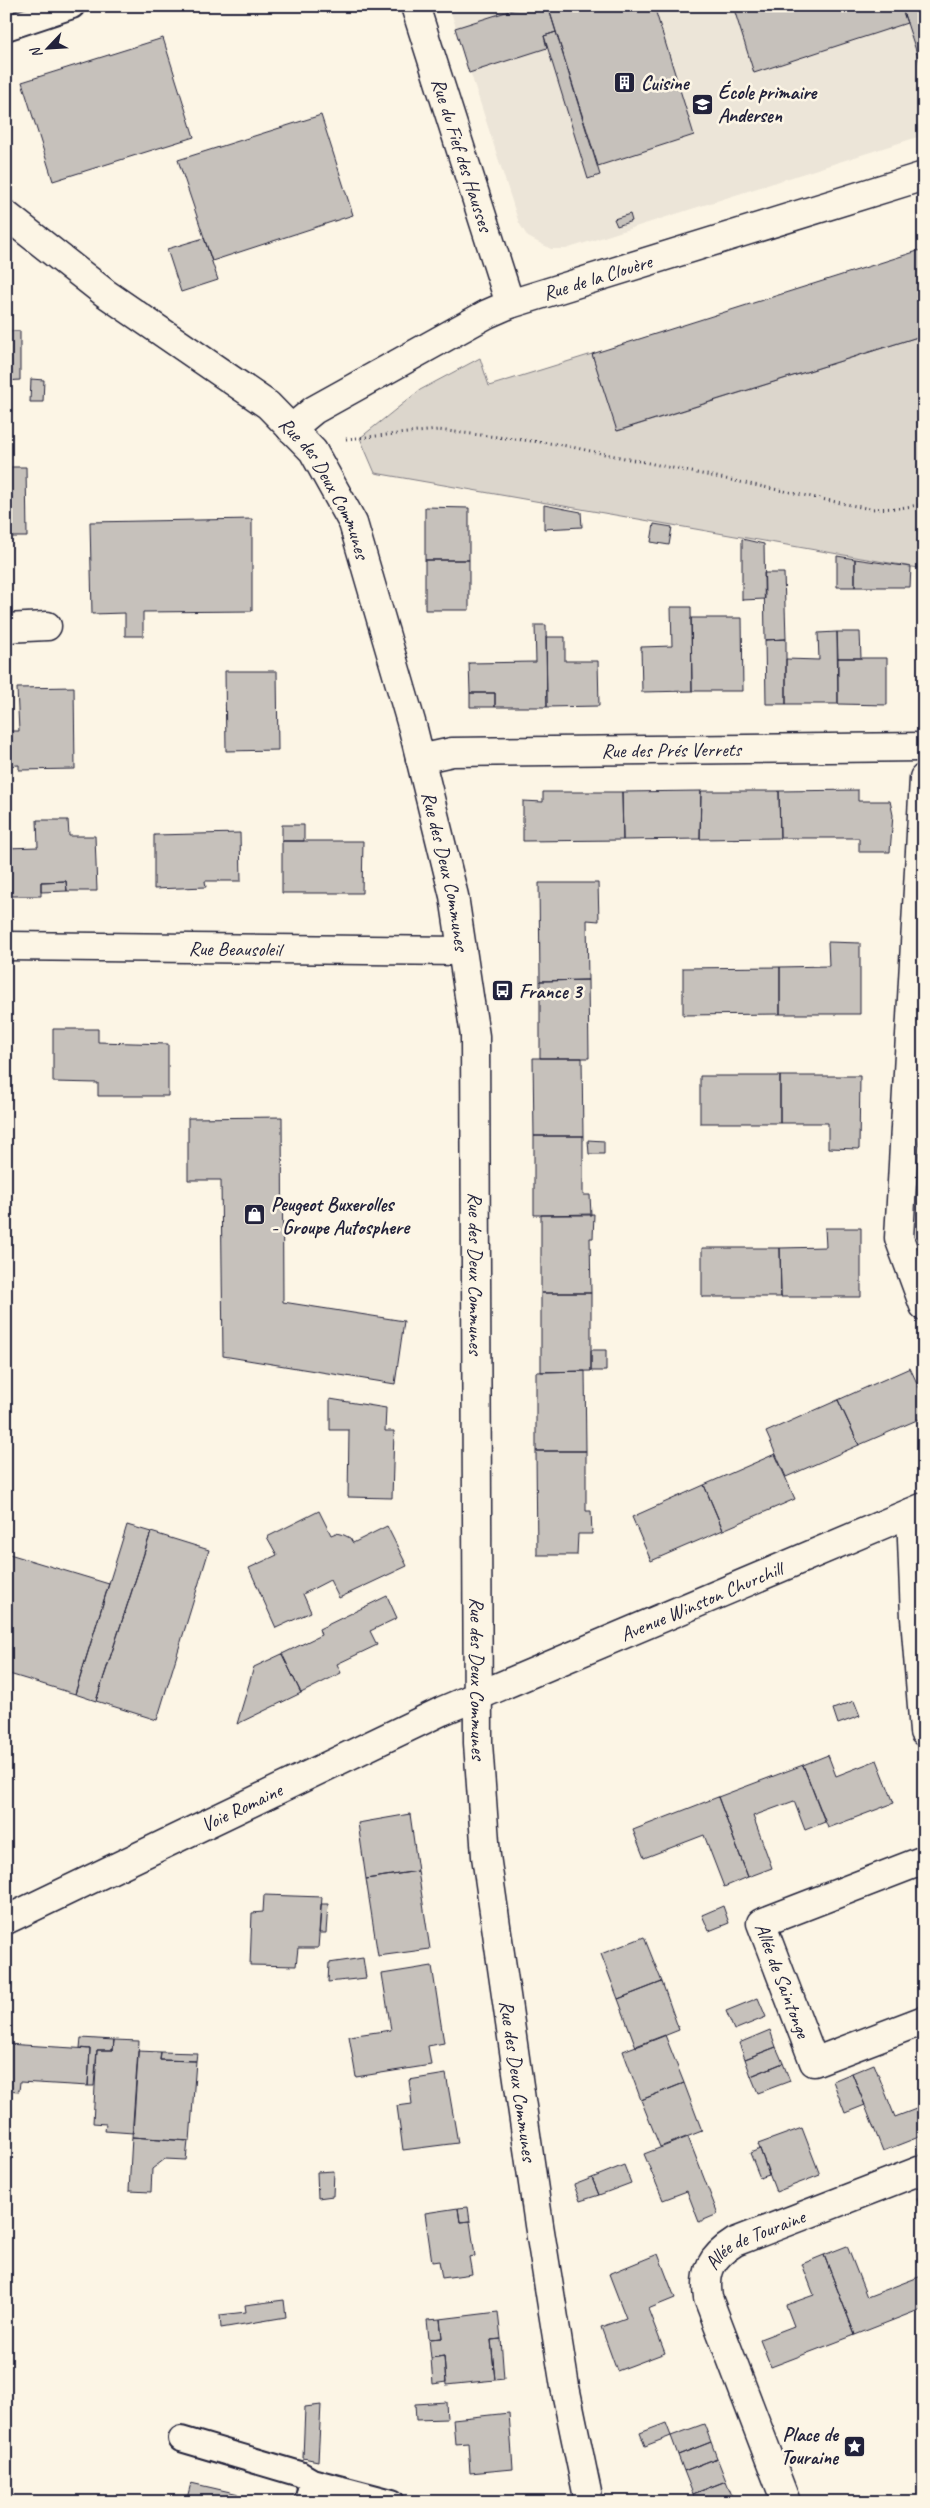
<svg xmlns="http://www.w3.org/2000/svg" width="930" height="2508" font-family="Caveat,sans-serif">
<rect width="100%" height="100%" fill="#fcf5e5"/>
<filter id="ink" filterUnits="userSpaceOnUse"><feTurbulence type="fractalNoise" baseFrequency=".02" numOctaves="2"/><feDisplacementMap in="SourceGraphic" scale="10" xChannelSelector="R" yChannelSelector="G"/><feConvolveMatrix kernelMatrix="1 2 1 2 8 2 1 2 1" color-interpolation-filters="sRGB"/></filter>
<g filter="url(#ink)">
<!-- built -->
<path fill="#ece5d8" d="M449,6H924V135L566,249H551L528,237L519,223Z"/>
<!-- green -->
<path fill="#dcd6cc" stroke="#7f7c84" d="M924,335V569L375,473L360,438L420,390L480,358L489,386L592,354L618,431Z"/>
<!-- building -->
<path fill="#c6c1bb" stroke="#22223b" d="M525,6H548L556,32L544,36L547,48L469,73L455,28Z
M548,6H654L694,135L598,166Z
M733,6H901L907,23L754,73Z
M901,6H924V75L907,23Z
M556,32L600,175L588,179L544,36Z
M163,38L194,137L53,181L22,82Z
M321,115L353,215L212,261L178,160Z
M630,214L632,221L617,226L614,219Z
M204,238L218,280L181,292L167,249Z
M924,249V335L617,431L592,354Z
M6,331H20V380L6,381Z
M31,379L44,380L43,402H30Z
M6,467H26L27,537H6Z
M544,505L581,512L582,527L544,529Z
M425,507L469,508V560H425Z
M252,519V611L143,612V636H125V613L92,614L90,522Z
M654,524L672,527L669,545L651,542Z
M742,539L764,544L765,599L742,600Z
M837,556L855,559V587H837Z
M855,559L911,567L910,587H855Z
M425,560H469V610H425Z
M764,573H784L786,639L765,640Z
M671,607H691L692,691L642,692L641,647L672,646Z
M691,618H742L743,691H692Z
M535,625H546L547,707H495V693H470L469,663L536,662Z
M837,632H860L861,658H838Z
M837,632L838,704H786V659L819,660L818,633Z
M546,637H565V661H598L599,706L547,707Z
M786,639V704H766L765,640Z
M838,658H887V705L838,704Z
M225,671H277L278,750L226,751Z
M74,687L75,769L19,770V765L6,766V731H19L17,688Z
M470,693H495V707H470Z
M858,790V801H890L893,815L890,852H859V838H780L779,791Z
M701,791H779L780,838L700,839Z
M701,791L700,839L623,840L622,792Z
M543,792H622L623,840L523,841V801L543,802Z
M37,820H68L69,836H95L97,891H67L66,881L41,882V896H6V848L38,847Z
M282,825H304V841H282Z
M240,833L241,881H205L206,887L154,889V835Z
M282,841H363L362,893H282Z
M66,881L67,891L41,892V882Z
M539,883H598L599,921L587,920L588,980L540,981Z
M828,942L860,943V1014H780V967L829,966Z
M780,967V1014L683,1015V968Z
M588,980L589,1058H540V981Z
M53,1029H98V1042L168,1044V1096H98V1083L53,1082Z
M533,1058H582L583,1136H534Z
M700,1076H780V1123H700Z
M780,1076H860L859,1149L828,1148V1123H780Z
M282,1117L283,1302L404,1321L395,1384L223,1356L221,1180H188V1118Z
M534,1136H583V1195H590L591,1215H534Z
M588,1140L604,1141V1154H589Z
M594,1214L593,1238H590L591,1293H541V1215Z
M825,1228H861V1297H781L780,1248L826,1247Z
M702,1248H780L781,1297H702Z
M541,1293H591V1371L541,1372Z
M591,1350H606V1371H591Z
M910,1368L924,1398V1417L859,1445L838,1400Z
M585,1371L586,1451H536V1372Z
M330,1399L386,1408L385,1431H394L392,1498L348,1497L349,1430H330Z
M838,1400L859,1445L786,1477L766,1432Z
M536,1451H586V1511H591L592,1534H578L577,1555H537Z
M775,1454L795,1499L723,1530L704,1485Z
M704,1485L723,1530L651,1561L632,1517Z
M319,1511L331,1535L336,1533L344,1535L350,1538L353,1543L387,1526L407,1566L339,1598L330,1580L303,1594L311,1612L276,1628L249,1568L277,1555L267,1537Z
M127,1525L151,1532L96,1701L75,1694Z
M151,1532L209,1550L157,1720L96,1701Z
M6,1553L109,1584L75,1694L6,1673Z
M387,1596L397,1618L370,1631L377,1645L337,1664L341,1673L301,1693L282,1654L321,1635L319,1629Z
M282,1654L301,1693L237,1724L254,1667Z
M854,1701L860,1716L838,1724L833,1709Z
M828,1755L836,1776L877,1760L894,1803L828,1828L803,1765Z
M803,1765L825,1822L805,1830L794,1801L753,1816L772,1868L748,1877L718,1797Z
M718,1797L748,1877L724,1887L704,1835L644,1858L633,1830Z
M410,1814L418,1871L366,1879L358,1823Z
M418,1871L430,1949L378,1956L366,1879Z
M264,1895L322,1897L318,1948H298L296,1966L250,1965L252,1913L263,1912Z
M321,1904H328L326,1933H319Z
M723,1906L729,1923L709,1931L702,1915Z
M644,1937L662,1982L618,1999L601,1954Z
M363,1958L366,1978L328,1982L329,1963Z
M432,1966L444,2043L428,2046L431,2065L356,2077L349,2036L391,2030L382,1974Z
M662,1982L679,2030L636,2047L618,1999Z
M758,1998L766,2017L734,2030L726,2011Z
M770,2030L776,2047L745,2059L739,2043Z
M665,2035L684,2083L641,2100L623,2051Z
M81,2038L114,2040L113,2050H97L94,2086H88L90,2049L80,2048Z
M114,2040L139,2041L133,2133L105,2131L106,2124L93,2123L97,2050H113Z
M6,2044L90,2049L88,2086L20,2082L19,2091L6,2090Z
M776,2047L783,2063L751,2076L745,2059Z
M138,2051L161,2052L160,2060L196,2061L190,2141L132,2137Z
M161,2052L197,2053L196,2061L160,2060Z
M783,2063L790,2081L758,2093L751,2076Z
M874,2064L895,2117L924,2106V2135L883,2151L852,2073Z
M852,2073L865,2105L845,2113L833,2081Z
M446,2074L458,2143L403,2150L397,2106L412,2104L409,2080Z
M684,2083L702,2131L660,2147L641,2100Z
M802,2128L820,2175L776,2192L758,2144Z
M132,2137L188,2141L186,2160L165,2159L152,2169L151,2192L129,2191Z
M688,2137L718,2214L699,2222L687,2191L663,2200L644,2154Z
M760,2149L769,2175L760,2178L750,2153Z
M624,2165L631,2183L599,2195L592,2178Z
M334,2171L333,2196L318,2198L317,2172Z
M592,2178L599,2195L580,2201L574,2185Z
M924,2196V2215L917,2199Z
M468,2207L470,2221L460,2222L458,2208Z
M458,2208L460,2222L470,2221L475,2256L469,2257L472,2274L442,2278L439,2261L432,2262L425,2213Z
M847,2246L867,2297L924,2275V2308L855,2335L824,2255Z
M658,2254L675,2298L648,2309L665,2353L617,2371L601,2327L626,2318L609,2274Z
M824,2255L855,2335L771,2367L760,2339L794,2326L786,2305L814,2295L802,2264Z
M284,2300L286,2317L221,2328L220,2315L246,2312L245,2305Z
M498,2312L501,2339L491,2340L495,2380L446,2385L444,2356L431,2358L429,2339L442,2338L440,2319Z
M440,2319L442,2338L429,2339L427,2320Z
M501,2339L504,2379L495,2380L491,2340Z
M444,2356L446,2382L433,2384L431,2358Z
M446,2402L447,2419L416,2420L415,2404Z
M321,2405L318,2461L303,2458L305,2407Z
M509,2413L513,2469L470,2473L468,2443L455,2444L453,2419Z
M666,2423L671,2436L645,2446L640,2433Z
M704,2424L711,2442L678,2455L671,2436Z
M711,2442L717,2458L684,2471L678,2455Z
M717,2458L726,2481L693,2494L684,2471Z
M726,2481L733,2498L723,2502H696L693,2494Z
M191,2483L239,2494L237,2502H186Z"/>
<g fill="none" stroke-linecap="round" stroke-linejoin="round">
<defs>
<path id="service" d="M6,28L72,6
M181,2439L300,2474L312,2481
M307,2502L312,2481L392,2502"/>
<g id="minor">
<path id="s1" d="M415,6L510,304"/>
<path id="s2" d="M6,215L105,293L268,405L313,451L353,523L413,729L454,896L475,1036L478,1743L486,1856L539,2225L565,2387L589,2502"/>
<path id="s3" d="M291,429L314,410L487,314L510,304L924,176"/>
<path d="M6,628L47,626"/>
<path id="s4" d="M420,759L452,752L924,747"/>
<path d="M924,778L899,1238L924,1306"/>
<path id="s5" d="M6,946L462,951"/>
<path d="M911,1513L915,1618L924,1732"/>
<path id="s6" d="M924,1860L761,1923L814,2062L924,2020"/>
<path id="s7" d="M786,2502L708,2298C704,2271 711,2257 735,2242L924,2169"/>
</g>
<g id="tertiary">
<path id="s8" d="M6,1920L442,1711L924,1507"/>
</g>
</defs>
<!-- service casing -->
<use href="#service" stroke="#22223b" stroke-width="28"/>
<!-- minor casing -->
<use href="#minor" stroke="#22223b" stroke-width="31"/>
<!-- tertiary casing -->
<use href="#tertiary" stroke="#22223b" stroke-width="31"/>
<!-- path -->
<path stroke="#22223b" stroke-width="3" stroke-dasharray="1 4" stroke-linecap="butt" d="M346,439L438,430L557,444L870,509L900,508L924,504"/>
<!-- service -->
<use href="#service" stroke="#fcf5e5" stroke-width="24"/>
<!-- minor -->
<use href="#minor" stroke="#fcf5e5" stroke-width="28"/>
<!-- tertiary -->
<use href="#tertiary" stroke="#fcf5e5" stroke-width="28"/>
</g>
</g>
<!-- icons -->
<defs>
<symbol id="building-square" viewBox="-11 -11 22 22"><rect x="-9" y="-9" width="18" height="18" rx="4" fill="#22223b" stroke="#fcf5e5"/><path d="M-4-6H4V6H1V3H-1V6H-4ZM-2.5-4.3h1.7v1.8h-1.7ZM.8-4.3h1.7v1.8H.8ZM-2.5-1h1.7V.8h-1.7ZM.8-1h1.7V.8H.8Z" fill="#fff"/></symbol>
<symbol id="school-square" viewBox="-11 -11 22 22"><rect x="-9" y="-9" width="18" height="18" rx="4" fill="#22223b" stroke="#fcf5e5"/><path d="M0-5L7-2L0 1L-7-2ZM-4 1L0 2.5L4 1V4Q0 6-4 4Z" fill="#fff"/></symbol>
<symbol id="bus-square" viewBox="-11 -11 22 22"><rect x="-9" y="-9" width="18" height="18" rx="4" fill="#22223b" stroke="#fcf5e5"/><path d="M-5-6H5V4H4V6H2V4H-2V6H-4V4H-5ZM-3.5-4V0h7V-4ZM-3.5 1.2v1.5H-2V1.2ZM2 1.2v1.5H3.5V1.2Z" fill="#fff"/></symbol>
<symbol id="shop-square" viewBox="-11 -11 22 22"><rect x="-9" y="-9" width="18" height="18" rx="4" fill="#22223b" stroke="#fcf5e5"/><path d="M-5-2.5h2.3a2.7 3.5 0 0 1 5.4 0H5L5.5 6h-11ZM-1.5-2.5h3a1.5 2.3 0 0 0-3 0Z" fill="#fff"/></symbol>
<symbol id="sight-square" viewBox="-11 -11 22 22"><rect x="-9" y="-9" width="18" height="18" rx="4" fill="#22223b" stroke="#fcf5e5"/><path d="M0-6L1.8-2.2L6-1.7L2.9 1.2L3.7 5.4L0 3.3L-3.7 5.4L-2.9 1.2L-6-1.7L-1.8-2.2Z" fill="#fff"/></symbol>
</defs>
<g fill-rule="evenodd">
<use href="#building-square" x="612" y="70" width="25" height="25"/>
<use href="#school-square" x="690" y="92" width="25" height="25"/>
<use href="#bus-square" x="490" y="978" width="25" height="25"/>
<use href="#shop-square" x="242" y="1202" width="25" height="25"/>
<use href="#sight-square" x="842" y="2434" width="25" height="25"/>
</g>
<g text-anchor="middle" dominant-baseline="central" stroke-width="5" stroke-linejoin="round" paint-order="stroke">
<!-- poi labels -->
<g font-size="20" font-weight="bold" fill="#22223b" stroke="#fcf5e5" text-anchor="start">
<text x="641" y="83">Cuisine</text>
<text x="718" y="92">École primaire<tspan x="718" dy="23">Andersen</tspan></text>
<text x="519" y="991">France 3</text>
<text x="271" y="1204">Peugeot Buxerolles<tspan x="271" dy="23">- Groupe Autosphere</tspan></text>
<text x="838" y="2434" text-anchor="end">Place de<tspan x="838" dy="23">Touraine</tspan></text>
</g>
<!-- street labels -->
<g font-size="20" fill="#22223b" stroke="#fcf5e5">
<text stroke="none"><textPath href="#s1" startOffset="156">Rue du Fief des Hausses</textPath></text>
<text stroke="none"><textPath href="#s3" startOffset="344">Rue de la Clouère</textPath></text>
<text stroke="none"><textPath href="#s2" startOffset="426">Rue des Deux Communes</textPath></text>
<text stroke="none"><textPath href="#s4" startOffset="252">Rue des Prés Verrets</textPath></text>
<text stroke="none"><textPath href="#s2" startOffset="831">Rue des Deux Communes</textPath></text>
<text stroke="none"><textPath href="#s5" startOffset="229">Rue Beausoleil</textPath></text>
<text stroke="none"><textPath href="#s2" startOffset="1236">Rue des Deux Communes</textPath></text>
<text stroke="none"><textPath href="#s8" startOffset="765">Avenue Winston Churchill</textPath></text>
<text stroke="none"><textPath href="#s2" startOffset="1641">Rue des Deux Communes</textPath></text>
<text stroke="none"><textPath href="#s8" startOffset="261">Voie Romaine</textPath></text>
<text stroke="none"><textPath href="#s6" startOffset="236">Allée de Saintonge</textPath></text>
<text stroke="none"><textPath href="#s2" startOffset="2046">Rue des Deux Communes</textPath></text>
<text stroke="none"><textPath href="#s7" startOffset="304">Allée de Touraine</textPath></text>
</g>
</g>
<!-- margin -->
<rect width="930" height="2508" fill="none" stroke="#fcf5e5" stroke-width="25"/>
<rect x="12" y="12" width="905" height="2483" fill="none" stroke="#22223b" stroke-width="2" filter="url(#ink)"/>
<!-- north arrow -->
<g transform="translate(48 48) rotate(245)" stroke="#fcf5e5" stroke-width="4" paint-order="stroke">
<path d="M0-4L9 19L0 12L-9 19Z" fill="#22223b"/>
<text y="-8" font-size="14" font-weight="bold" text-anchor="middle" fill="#22223b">N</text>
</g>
</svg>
